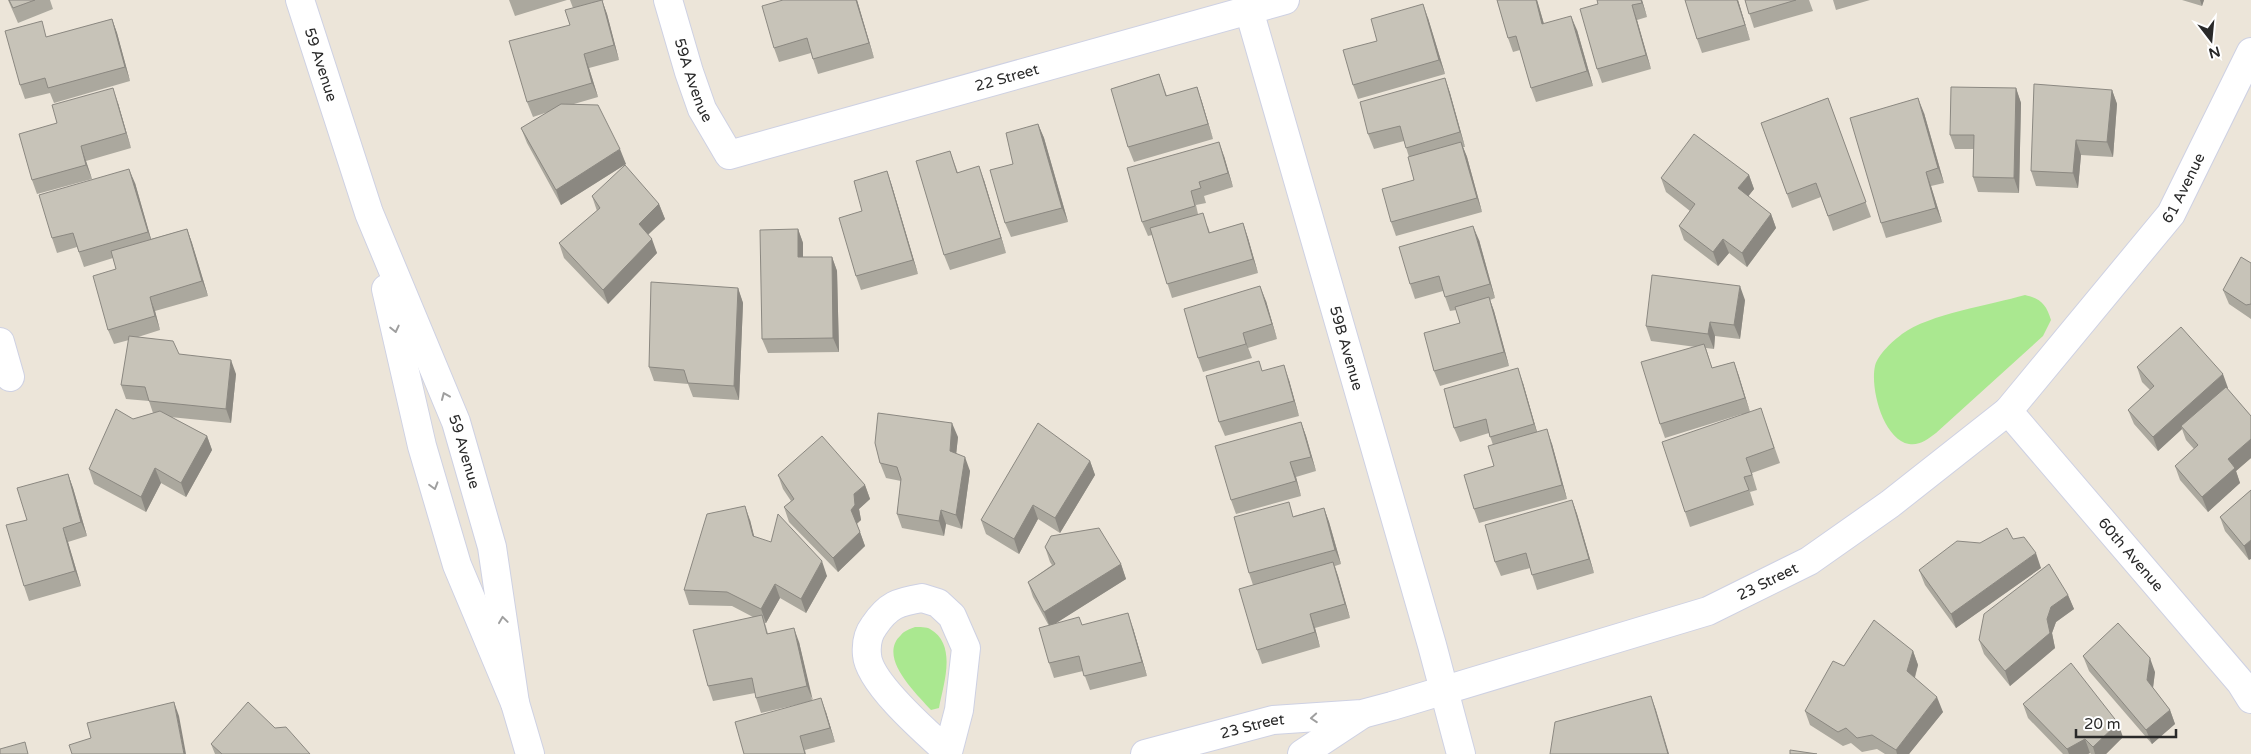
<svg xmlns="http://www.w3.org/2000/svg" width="2251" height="754" font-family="'Varela Round',sans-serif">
<rect width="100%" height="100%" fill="#ece5d9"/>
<!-- green -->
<path fill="#aae890" d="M2025,295C2041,299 2046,304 2051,320L2043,336L1936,433C1928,439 1919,446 1909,444C1883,439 1870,388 1875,366C1878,354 1893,341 1902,334C1929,314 1991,305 2025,295Z
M915,627C919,627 927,627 930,629C958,645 943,685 939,708L931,710C916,693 877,657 901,635C904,631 910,629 915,627Z"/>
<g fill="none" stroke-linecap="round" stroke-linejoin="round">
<defs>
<g id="street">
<path id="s1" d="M668,0L689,72L702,109L729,155L1285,0"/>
<path id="s2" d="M1249,10L1432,645L1461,754"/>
<path d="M0,342L10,377"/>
<path id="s3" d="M2008,411L2241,683L2251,699"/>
<path d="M922,598L938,603L952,616L966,648L959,710L948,752C927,733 869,683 867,655C866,645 868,634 874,626C888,605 898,602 922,598Z"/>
</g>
<g id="secondary">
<path id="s4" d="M300,0L369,213L456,422L492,547L515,703"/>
<path d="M386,289L422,446L457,565L515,703L530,754"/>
<path id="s5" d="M1145,754L1273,720L1362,714L1392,706L1708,611L1809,561L1890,504L2008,411L2171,214L2251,52"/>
<path d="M1302,754L1361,715"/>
</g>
</defs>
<!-- street casing -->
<use href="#street" stroke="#ced1e3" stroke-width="30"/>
<!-- secondary casing -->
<use href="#secondary" stroke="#ced1e3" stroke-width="30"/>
<!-- street -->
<use href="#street" stroke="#fff" stroke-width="28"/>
<!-- secondary -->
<use href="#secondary" stroke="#fff" stroke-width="28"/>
</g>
<!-- wall -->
<path fill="#aba89e" d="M8,0H50L53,9L18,23Z
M509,0H567L515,16Z
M570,0H604L602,1L607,14L619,60L589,68L598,97L574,104L626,164L561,205L527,143L521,128L548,112L533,117L527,102L570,25L573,8Z
M857,0L874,58L818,74L811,53L779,62L774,48Z
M1497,0H1537L1544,24L1577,30L1593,86L1536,102L1531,88L1520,50L1513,52L1508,38Z
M1642,0L1647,17L1637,20L1651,69L1602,83L1597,69L1598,4Z
M1738,0L1750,40L1702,53L1697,39Z
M1745,0H1809L1813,11L1754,28Z
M1833,0H1870L1836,10Z
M2182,0H2204L2202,6Z
M1428,18L1445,74L1358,99L1353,85L1377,41Z
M112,19L117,33L130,81L54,103L50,93L25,99L20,85L48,37Z
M1159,74L1167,96L1197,87L1202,102L1213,139L1134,162L1128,147Z
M1445,78L1450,93L1465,147H1463L1467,157L1482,212L1396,236L1391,222L1414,180L1409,157L1404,141L1374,149L1368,134Z
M2016,88L2021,103L2019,193L1978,192L1973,177L1974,149H1955L1950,135Z
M2112,90L2117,104L2113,157L2081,155L2078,188L2036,186L2031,171Z
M1828,98L1871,217L1833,231L1821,197L1792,208L1761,123Z
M118,103L131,148L86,161L92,179L37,194L32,180L57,123Z
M1924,113L1944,183L1931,186L1942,222L1886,238L1881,223Z
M1038,124L1044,138L1068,222L1011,237L1005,223L1013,164Z
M950,151L958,173L984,180L1006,253L950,270L944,255Z
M1224,156L1233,187L1204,196L1206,203L1196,205L1198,214L1208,227L1210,233L1243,223L1248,238L1258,273L1172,298L1152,235L1148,236L1142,222Z
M887,171L892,186L918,274L861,290L856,276L862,211Z
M1749,175L1754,189L1748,196L1771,214L1776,228L1747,267L1729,253L1718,266L1684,240L1679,226L1690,211L1666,192L1661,178Z
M135,183L151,239L187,229L192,243L208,296L155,311L160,330L138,337L179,354L236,374L231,423L170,417L207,436L212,450L186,497L161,483L146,512L94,484L89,469L133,419L153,413L149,401L126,399L121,385L129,340L114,344L108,330L116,269L113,258L84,267L77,247L57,253L52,238Z
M592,196L659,204L665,219L648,235L657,253L608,304L564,258L559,243L597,211Z
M798,229L803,243V257H832L837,271L839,352L768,353L762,339Z
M1479,240L1495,298L1490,300L1494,311L1509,366L1440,386L1434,371L1460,323L1456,310L1450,311L1443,291L1415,299L1410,284Z
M2251,263V319L2229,304L2223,290Z
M738,288L743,303L739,400L693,397L688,384L654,381L649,367Z
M1745,300L1740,339L1715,336L1714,349L1706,348L1712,368L1734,362L1750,412L1766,423L1780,463L1752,473L1757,490L1750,492L1754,505L1690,527L1685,512L1742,414L1665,438L1660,424L1696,347L1651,341L1646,326Z
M1266,301L1277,339L1248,348L1252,358L1203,372L1198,358Z
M2137,367L2228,388L2227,389L2251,416V458L2236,471L2240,483L2208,512L2180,480L2175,466L2194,449L2186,440L2182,429L2158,451L2134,424L2128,410L2150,390L2142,382Z
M1289,380L1299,416L1225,436L1219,422Z
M1523,383L1537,432L1552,444L1567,499L1479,523L1474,509L1494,466L1493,445L1489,433L1460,442L1454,428Z
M1301,422L1306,436L1316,471L1296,477L1301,496L1236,514L1231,500Z
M958,437L956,454L970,471L962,529L946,524L944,536L902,528L897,514L901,481L886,478L880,463Z
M1090,461L1095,475L1060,533L1038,519L1019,554L986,534L981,520Z
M68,474L73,488L87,536L68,542L81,586L29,601L24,586L27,520Z
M778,475L865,485L870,499L859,509L861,520L857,524L865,546L838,572L789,522L784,507L791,501L783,489Z
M2251,490L2249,560L2225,531L2220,517Z
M1572,500L1577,514L1594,573L1537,590L1530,568L1501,576L1495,562Z
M1324,508L1329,522L1341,564L1335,566L1338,576L1350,618L1315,628L1320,647L1262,664L1257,650L1253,585L1249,573L1294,516Z
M750,520L754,537L827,576L806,613L780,598L766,623H765L768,634L799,642L812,700L826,712L835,742L805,750L806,754H744L804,703L761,713L756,698L755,693L713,701L708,686L753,617L732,606L689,605L684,590Z
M2013,539L2041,568L1956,628L1925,585L1919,570Z
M1045,547L1121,564L1126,579L1054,624L1082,625L1133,628L1147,676L1090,690L1083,671L1054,678L1049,663V626L1033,597L1028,582L1052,565L1050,562Z
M2068,595L2074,609L2056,622L2052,633L2055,648L2010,686L1984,654L1979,640Z
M1913,651L1918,665L1915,678L1943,712L1909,754H1885L1877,749L1862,752L1851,743L1843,746L1810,725L1805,711L1844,666Z
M2083,656L2155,672L2153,688L2170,710L2175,724L2152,744L2089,671Z
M2023,704L2123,737L2106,754H2091L2090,753L2088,754H2063L2028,718Z
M211,744L310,754H215Z"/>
<!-- shaded-wall -->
<path fill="#8b8881" d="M602,0L607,14L619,60L614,45Z
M856,0H857L874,58L869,43Z
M1536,0H1537L1548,38L1542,24Z
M1641,0H1642L1647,17Z
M1737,0H1738L1750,40L1745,25Z
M2200,0H2204L2202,6Z
M1423,4L1428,18L1445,74L1439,60Z
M1632,5L1637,20L1651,69L1646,55Z
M1571,16L1577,30L1593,86L1587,71Z
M112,19L117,33L130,81L125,67Z
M584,54L589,68L598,97L592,83Z
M1445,78L1450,93L1465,147L1460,132Z
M1197,87L1202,102L1213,139L1208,124Z
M113,88L118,103L131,148L126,133Z
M2016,88L2021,103L2019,193L2014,178Z
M2112,90L2117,104L2113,157L2107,142Z
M1918,98L1924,113L1944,183L1938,168Z
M1038,124L1044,138L1068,222L1062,208Z
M2076,140L2081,155L2078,188L2073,173Z
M1219,142L1224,156L1233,187L1228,173Z
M1461,142L1467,157L1482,212L1477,198Z
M81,146L92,179L86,165Z
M620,149L626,164L561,205L556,190Z
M979,166L984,180L1006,253L1001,238Z
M129,169L135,183L153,246L148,232Z
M887,171L892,186L918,274L913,260Z
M1926,172L1931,186L1942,222L1936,208Z
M1749,175L1754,189L1743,203L1738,188Z
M659,204L665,219L644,238L639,224Z
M1771,214L1776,228L1747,267L1742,253Z
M1243,223L1248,238L1258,273L1253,259Z
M1473,226L1479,240L1495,298L1490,284Z
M187,229L192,243L208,296L202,281Z
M798,229L803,243V272L798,257Z
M652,239L657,253L608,304L603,290Z
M1723,239L1729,253L1718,266L1713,252Z
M832,257L837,271L839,352L833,338Z
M1260,286L1266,301L1277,339L1272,324Z
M1740,286L1745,300L1740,339L1734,325Z
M738,288L743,303L739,400L734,386Z
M150,297L155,311L160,330L155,316Z
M1489,297L1494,311L1509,366L1504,352Z
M1710,322L1715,336L1714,349L1708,334Z
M1243,333L1248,348L1252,358L1246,344Z
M231,360L236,374L231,423L226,409Z
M1734,362L1739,376L1750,412L1745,398Z
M1284,365L1289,380L1299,416L1294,401Z
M1518,368L1523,383L1539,439L1534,424Z
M2223,374L2228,388L2183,428L2181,426L2182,429L2158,451L2153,437Z
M1301,422L1306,436L1316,471L1311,457Z
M952,423L958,437L955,465L950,451Z
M1547,429L1552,444L1567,499L1562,485Z
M207,436L212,450L186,497L181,483Z
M2251,439V458L2236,471L2240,483L2208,512L2202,497L2228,459Z
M965,457L970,471L962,529L956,515Z
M1090,461L1095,475L1060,533L1055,518Z
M1290,462L1296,477L1301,496L1296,481Z
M155,468L161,483L146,512L141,497Z
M68,474L73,488L87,536L81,522Z
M865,485L870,499L859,509L861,520L856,524L851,510L854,494Z
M1572,500L1577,514L1594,573L1589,559Z
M1033,505L1038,519L1019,554L1014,539Z
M745,506L750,520L758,551L753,536Z
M1324,508L1329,522L1341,564L1335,550Z
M941,510L946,524L944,536L939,521Z
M63,528L68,542L81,586L75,571Z
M860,532L865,546L838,572L833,558Z
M2251,540V559L2249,560L2244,546Z
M2036,553L2041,568L1956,628L1951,614Z
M822,561L827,576L806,613L801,599Z
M1333,562L1338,576L1350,618L1345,604Z
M1121,564L1126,579L1050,627L1044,612Z
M775,584L780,598L766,623L761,609Z
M2068,595L2074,609L2056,622L2052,633L2055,648L2010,686L2005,671L2047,619L2051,607Z
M1128,613L1133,628L1147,676L1142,662Z
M1310,614L1315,628L1320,647L1315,632Z
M794,628L799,642L813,701L807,686Z
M1913,651L1918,665L1912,686L1907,671Z
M2150,658L2155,672L2152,695L2147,680Z
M1651,696L1656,710L1669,754H1668Z
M1937,697L1943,712L1909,754H1897L1896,750Z
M821,698L826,712L835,742L830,728Z
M174,702L179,716L186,754H184Z
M2170,710L2175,724L2152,744L2146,730Z
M2118,723L2123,737L2106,754H2095L2093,747Z
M2085,739L2090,753L2088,754H2069L2067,749Z"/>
<!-- building -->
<path fill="#c7c3b8" stroke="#8b8881" d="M9,0H35L13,8Z
M602,0L614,45L584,54L592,83L527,102L509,41L570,25L565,10Z
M783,0H856L869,43L813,59L807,38L774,48L762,6Z
M1497,0H1536L1542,24L1571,16L1587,71L1531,88L1516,36L1508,38Z
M1597,0H1641L1642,3L1632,5L1646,55L1597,69L1580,9L1598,4Z
M1685,0H1737L1745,25L1697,39Z
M1745,0H1796L1749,14Z
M1423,4L1439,60L1353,85L1343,50L1377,41L1371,19Z
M112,19L125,67L48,88L45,78L20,85L5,31L42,21L46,37Z
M1159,74L1166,96L1197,87L1208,124L1128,147L1111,89Z
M1445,78L1460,132L1406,148L1400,126L1368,134L1360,102Z
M2034,84L2112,90L2107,142L2076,140L2073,173L2031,171Z
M1951,87L2016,88L2014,178L1973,177L1974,135H1950Z
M113,88L126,133L81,146L86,165L32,180L19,134L57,123L52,105Z
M1828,98L1866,202L1828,216L1816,183L1787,194L1761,123Z
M1918,98L1938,168L1926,172L1936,208L1881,223L1850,118Z
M561,104L598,105L620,149L556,190L521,128Z
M1038,124L1062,208L1005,223L990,170L1013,164L1006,133Z
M1694,134L1749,175L1738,188L1771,214L1742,253L1723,239L1713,252L1679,226L1695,204L1661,178Z
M1219,142L1228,173L1199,182L1201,188L1191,191L1195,206L1142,222L1127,168Z
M1461,142L1477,198L1391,222L1382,189L1414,180L1408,157Z
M950,151L957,173L979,166L1001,238L944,255L916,161Z
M625,165L659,204L639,224L652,239L603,290L559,243L600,208L592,196Z
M129,169L148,232L79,252L73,233L52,238L39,195Z
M887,171L913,260L856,276L839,218L862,211L854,181Z
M1203,213L1209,233L1243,223L1253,259L1167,284L1150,228Z
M1473,226L1490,284L1445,297L1439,276L1410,284L1399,247Z
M187,229L202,281L150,297L155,316L108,330L93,276L116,269L111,251Z
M798,229V257H832L833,338L762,339L760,230Z
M2241,257L2251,263V304L2246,305L2223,290Z
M1652,275L1740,286L1734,325L1710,322L1708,334L1646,326Z
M651,282L738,288L734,386L688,383L684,370L649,367Z
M1260,286L1272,324L1243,333L1246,344L1198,358L1184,309Z
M1489,297L1504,352L1434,371L1424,333L1460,323L1455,307Z
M2181,327L2223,374L2153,437L2128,410L2154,386L2137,367Z
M129,336L173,341L179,354L231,360L226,409L149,401L145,387L121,385Z
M1704,344L1712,368L1734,362L1745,398L1660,424L1641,362Z
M1259,361L1262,371L1284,365L1294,401L1219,422L1206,376Z
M1518,368L1534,424L1490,437L1486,419L1454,428L1444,389Z
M2226,387L2251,416V439L2228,459L2235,468L2202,497L2175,466L2198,445L2181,426Z
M1761,408L1774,448L1746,458L1752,475L1744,477L1749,490L1685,512L1662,442Z
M116,409L133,419L160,411L207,436L181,483L155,468L141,497L89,469Z
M878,413L952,423L950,451L965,457L956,515L941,510L939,521L897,514L901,479L897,467L880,463L875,443Z
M1301,422L1311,457L1290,462L1296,481L1231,500L1215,446Z
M1038,423L1090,461L1055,518L1033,505L1014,539L981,520Z
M1547,429L1562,485L1474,509L1464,475L1494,466L1488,446Z
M822,436L865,485L854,494L855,505L851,510L860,532L833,558L784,507L794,499L778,475Z
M68,474L81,522L63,528L75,571L24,586L6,525L27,520L17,488Z
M2251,490V540L2244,546L2220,517Z
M1572,500L1589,559L1532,575L1526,553L1495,562L1485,525Z
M1289,502L1293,517L1324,508L1335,550L1249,573L1234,517Z
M745,506L753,536L771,542L778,514L822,561L801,599L775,584L761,609L727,592L684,590L707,514Z
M1099,528L1121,564L1044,612L1028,582L1055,564L1045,547L1051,536Z
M2007,528L2013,539L2024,537L2036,553L1951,614L1919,570L1957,541L1980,543Z
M1333,562L1345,604L1310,614L1315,632L1257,650L1239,589Z
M2049,564L2068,595L2051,607L2047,619L2050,633L2005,671L1979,640L1984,614Z
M1128,613L1142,662L1084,676L1079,656L1049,663L1039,628L1079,617L1082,625Z
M762,615L767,634L794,628L807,686L756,698L752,678L708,686L693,630Z
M1874,620L1913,651L1907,671L1937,697L1896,750L1872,735L1857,738L1846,728L1838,732L1805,711L1833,661L1844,666Z
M2118,623L2150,658L2147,680L2170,710L2146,730L2083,656Z
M2071,663L2118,723L2093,747L2085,739L2067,749L2023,704Z
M1651,696L1668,754H1550L1555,722Z
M821,698L830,728L800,736L805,754H744L735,722Z
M174,702L184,754H72L69,745L91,738L87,723Z
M248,702L275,728L286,727L310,754H222L211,744Z
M25,742L28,754H0V749Z
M1790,750L1817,754H1790Z"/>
<!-- one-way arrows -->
<defs><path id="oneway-chevron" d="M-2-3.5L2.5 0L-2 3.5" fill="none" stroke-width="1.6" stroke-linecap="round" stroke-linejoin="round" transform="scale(1.25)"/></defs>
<g stroke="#9f9f9f">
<use href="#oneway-chevron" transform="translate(395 329) rotate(77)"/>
<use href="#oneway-chevron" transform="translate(445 396) rotate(-113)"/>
<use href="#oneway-chevron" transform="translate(434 486) rotate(74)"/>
<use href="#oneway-chevron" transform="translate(503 620) rotate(-98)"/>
<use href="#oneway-chevron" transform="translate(1314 718) rotate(176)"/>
</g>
<g text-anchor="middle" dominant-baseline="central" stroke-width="4" stroke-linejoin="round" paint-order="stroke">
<!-- street labels -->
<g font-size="15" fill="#292929" stroke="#fff">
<text stroke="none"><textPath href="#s4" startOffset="68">59 Avenue</textPath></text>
<text stroke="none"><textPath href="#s1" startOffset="456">22 Street</textPath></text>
<text stroke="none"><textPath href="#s1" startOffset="84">59A Avenue</textPath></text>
<text stroke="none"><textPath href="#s5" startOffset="1229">61 Avenue</textPath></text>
<text stroke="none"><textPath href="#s2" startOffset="352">59B Avenue</textPath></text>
<text stroke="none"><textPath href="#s4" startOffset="481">59 Avenue</textPath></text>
<text stroke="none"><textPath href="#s3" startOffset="189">60th Avenue</textPath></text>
<text stroke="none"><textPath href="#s5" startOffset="649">23 Street</textPath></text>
<text stroke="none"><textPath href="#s5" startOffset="111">23 Street</textPath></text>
</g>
</g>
<!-- north arrow -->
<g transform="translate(2211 40) rotate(164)" stroke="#ffffff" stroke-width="4" paint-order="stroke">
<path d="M0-4L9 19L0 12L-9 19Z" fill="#292929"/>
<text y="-8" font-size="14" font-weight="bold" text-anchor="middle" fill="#292929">N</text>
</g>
<!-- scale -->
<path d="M2076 729v8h100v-8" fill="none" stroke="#292929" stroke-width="2.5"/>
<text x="2084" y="729" font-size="15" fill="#292929" stroke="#ffffff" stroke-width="4" paint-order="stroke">20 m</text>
</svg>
